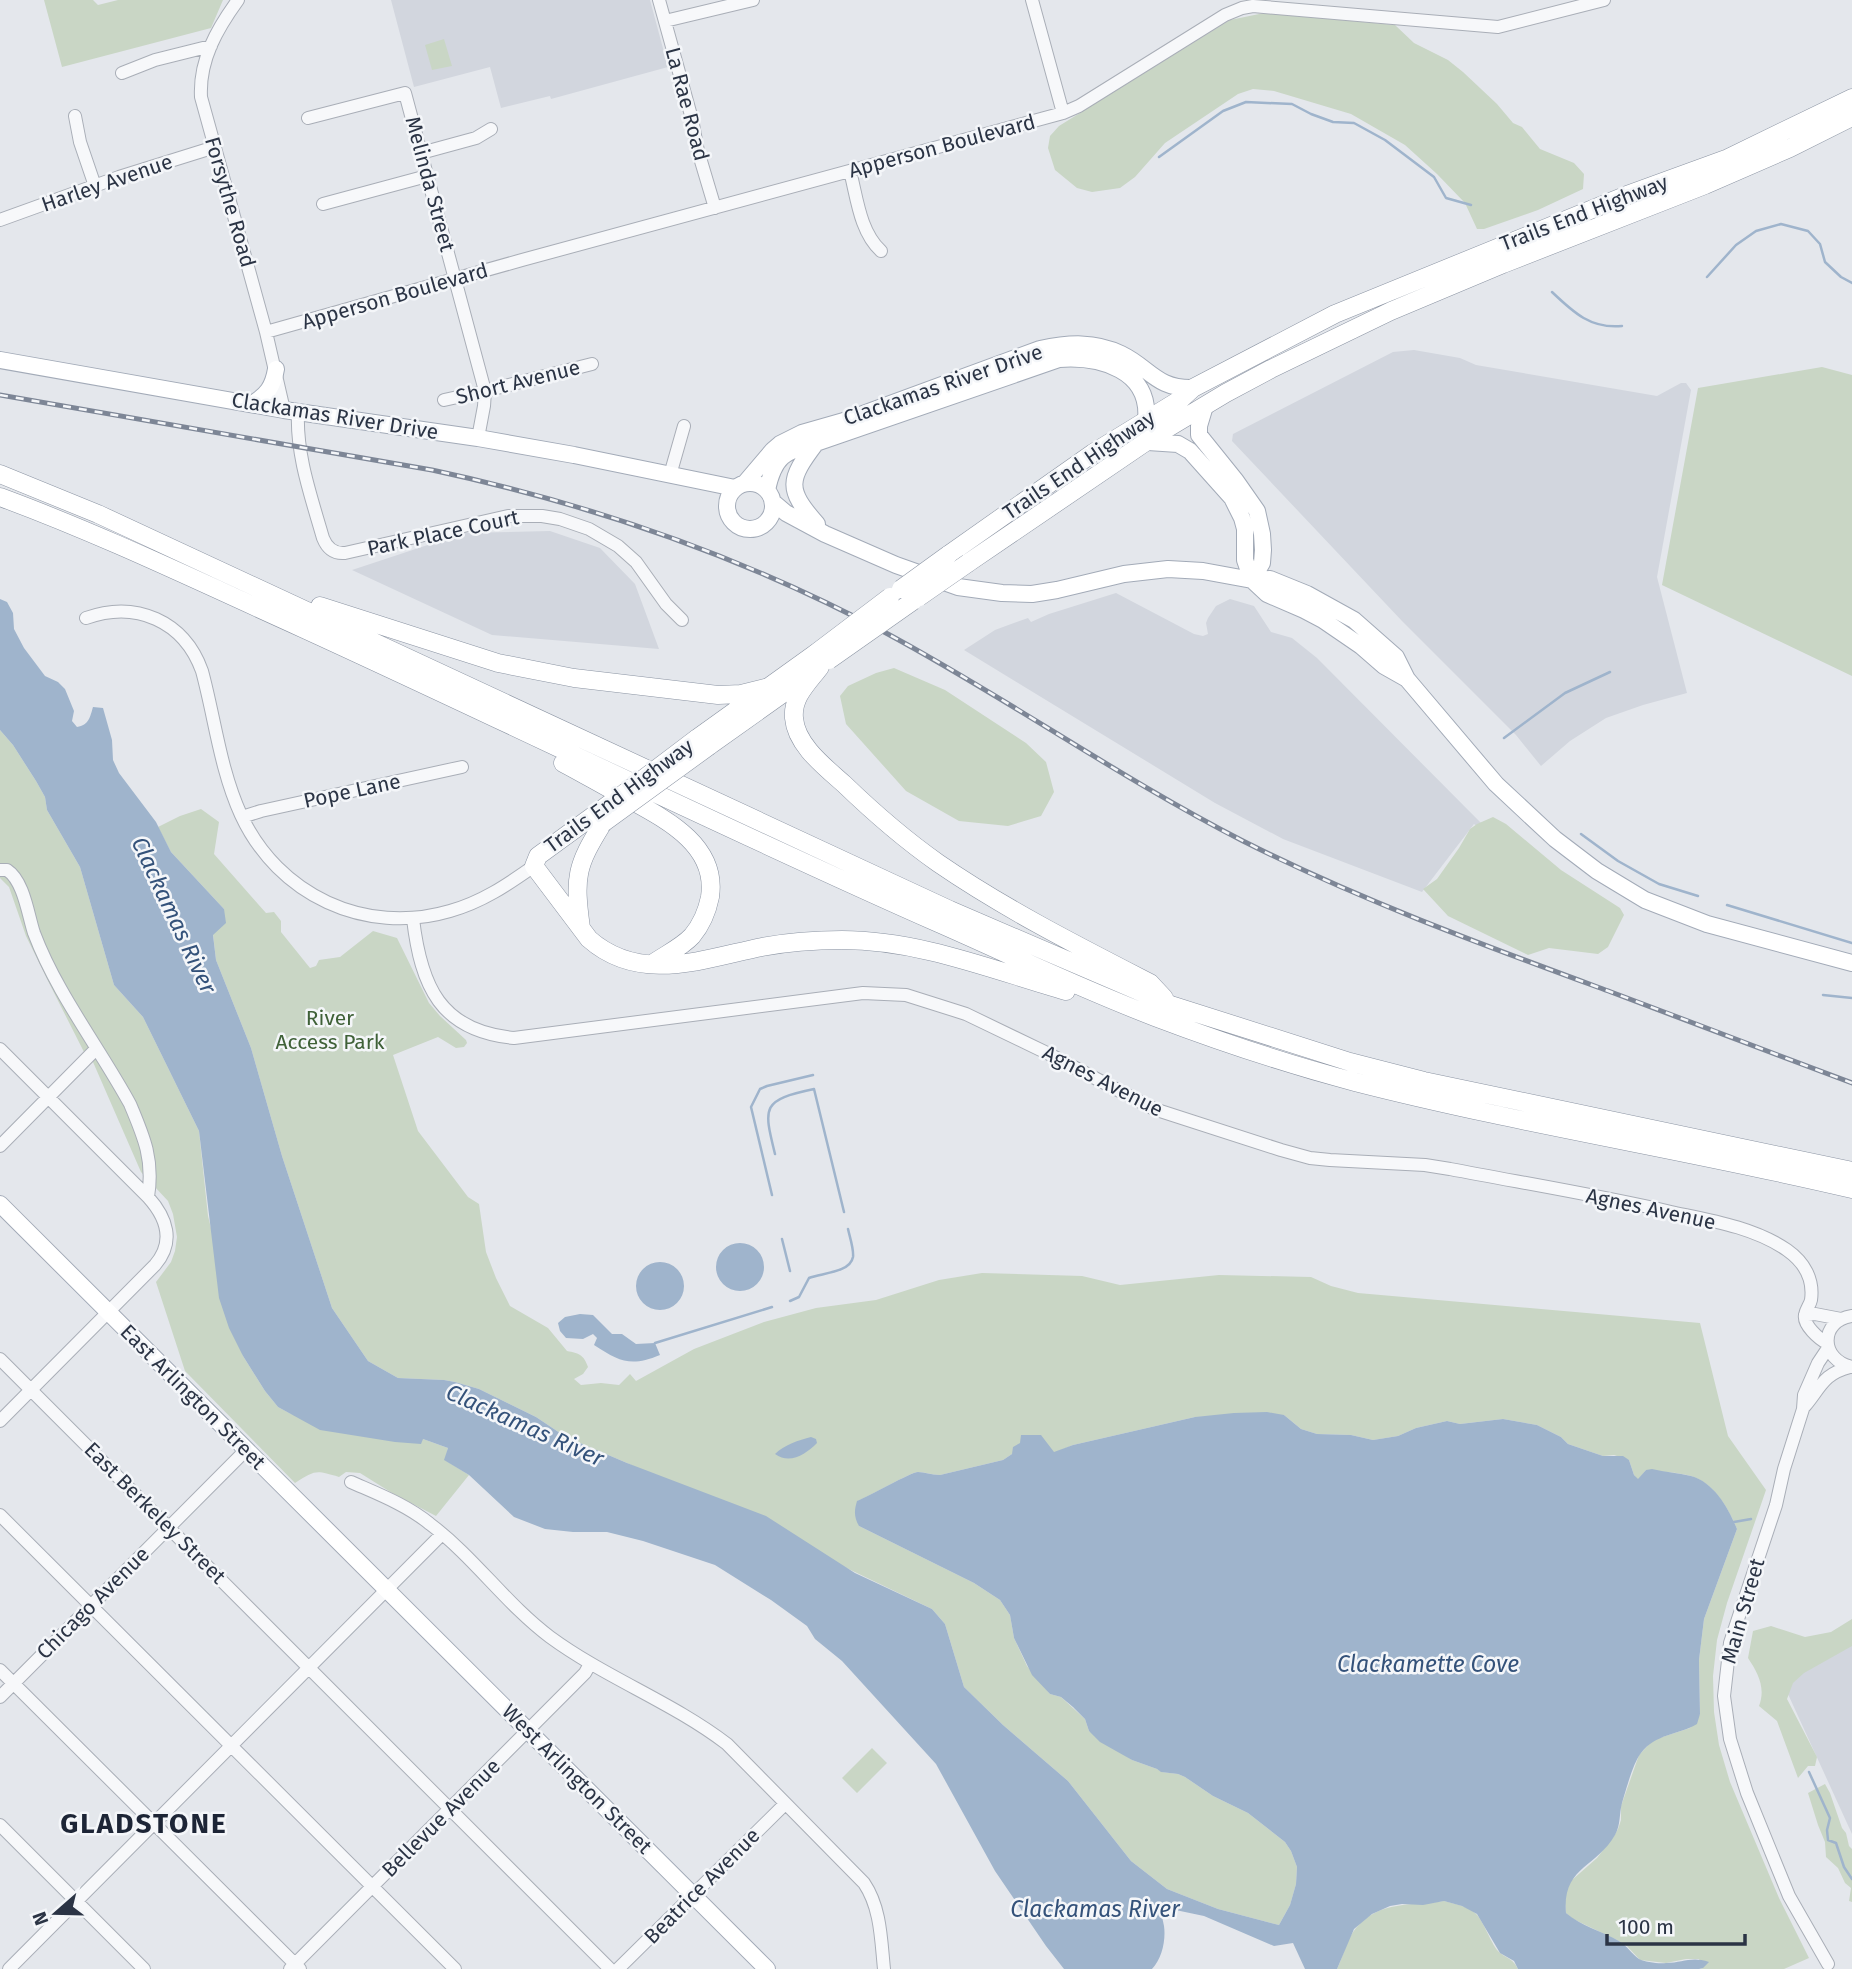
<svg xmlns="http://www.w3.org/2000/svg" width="1852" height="1969" font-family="'Fira Sans',sans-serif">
<rect width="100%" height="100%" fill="#e4e7ec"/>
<!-- built -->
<path fill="#d2d6de" d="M391,0H650L668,67L551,99L550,96L501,108L490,67L414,87Z
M1414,350L1460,358L1476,365L1657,396L1681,383H1686L1691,390L1657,577L1687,693L1643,705L1606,718L1570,741L1541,766L1516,735L1402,621L1232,441L1233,434L1393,352Z
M550,531L600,548L635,584L659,649L492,635L352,570L464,533Z
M1116,593L1194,634L1203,636L1208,634L1206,623L1208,618L1216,606L1230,599L1254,606L1271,632L1292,638L1317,658L1485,827L1482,830L1474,824L1422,892L1283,839L1215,803L964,650L995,630L1003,627L1028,618L1031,622L1049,614Z
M1852,1637V1834L1777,1670Z"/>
<!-- green -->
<path fill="#c9d6c5" d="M44,0H93L98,5L118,0H223L211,28L62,67Z
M1264,13L1395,25L1414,43L1448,60L1463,72L1497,104L1513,123L1522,127L1540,149L1574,163L1584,174L1583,189L1538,210L1484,229H1477L1465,203L1437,174L1405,145L1351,114L1274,91L1253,89L1238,94L1165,143L1135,177L1120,188L1092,192L1077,188L1055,170L1048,148L1050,136L1059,126L1230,20Z
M444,39L452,66L432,70L425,45Z
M1822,367L1852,375V676L1662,585L1698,388Z
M894,668L945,690L1026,743L1046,762L1054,792L1041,816L1008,826L959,821L906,791L846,724L840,696L848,686L876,673Z
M0,730L13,745L36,781L45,797L47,810L80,867L114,985L143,1017L199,1131L208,1216L243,1356L265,1391L278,1407L291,1414L423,1439L448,1448L445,1460L469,1475L436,1516L392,1493L360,1473L346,1472L339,1477C315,1470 316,1470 295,1483L185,1371L156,1282L171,1262L175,1251L177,1237L173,1214L168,1201L141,1172L93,1062L84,1052L47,979L26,936L9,887L0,878Z
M201,809L219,822L214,854L266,913L274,912L281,921V932L310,968L316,966L319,960L340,957L373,931L397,938L429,1003L440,1016L466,1040L467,1043L464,1047L456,1048L438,1037L393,1055L418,1131L468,1197L479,1204L486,1252L496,1278L510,1306L548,1328L567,1351C579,1353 584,1355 588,1367L583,1374L574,1379L581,1385L601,1383L619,1385L630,1374L636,1381L694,1349L764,1322L816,1308L876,1300L939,1280L982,1273L1082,1276L1120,1285L1219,1275L1311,1277L1331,1286L1358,1293L1700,1323L1728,1436L1766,1490L1727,1603L1717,1640L1713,1676L1714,1712L1719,1745L1730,1782L1779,1898L1809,1958L1784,1969H1699L1703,1968L1699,1959H1686L1666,1963L1640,1960L1627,1946L1617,1940L1573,1919L1566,1913L1565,1901L1567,1887L1572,1880L1597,1858L1614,1836L1618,1829L1621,1820V1806L1639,1755L1653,1740L1690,1728L1700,1714L1699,1660L1704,1619L1737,1529C1729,1509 1714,1483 1691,1476C1677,1472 1661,1472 1646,1470L1638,1480L1634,1475L1629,1460L1614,1455L1603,1456L1568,1444L1561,1437L1537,1425L1503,1419L1460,1424L1447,1421L1416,1428L1398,1436L1373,1440L1351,1435L1317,1434L1301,1429L1284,1415L1195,1417L1073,1445L1054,1453L1020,1444L1012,1454L1003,1460L940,1475C931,1475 926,1472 918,1472C911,1472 868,1497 858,1501L859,1526L974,1583L1000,1600L1010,1615L1014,1638L1027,1666L1050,1694L1061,1697L1085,1719L1089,1731L1132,1760L1157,1769L1162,1772L1178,1774L1185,1777L1213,1796L1248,1813L1285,1842L1291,1851L1297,1867L1296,1884L1290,1905L1279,1925L1218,1909L1167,1889L1131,1861L1068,1781L1003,1725L964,1687L945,1624L932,1609L627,1463L566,1437L536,1417L479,1389L455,1382L444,1380L398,1378L368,1361L332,1308L282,1156L251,1048L216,960L213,934L224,909L171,852L158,827L180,816Z
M1493,817L1506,824L1561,870L1620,908L1624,915L1608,947L1598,954L1549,948L1528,955L1448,916L1423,889L1437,879L1459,848L1470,829L1477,824Z
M1852,1619V1646L1804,1673L1793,1683L1787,1699L1817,1757L1815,1766H1808L1798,1778L1777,1721L1759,1706C1766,1688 1758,1673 1748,1658L1753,1631L1771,1626L1805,1637L1831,1632Z
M872,1748L887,1763L857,1793L842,1778Z
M1825,1784L1830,1793L1842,1828L1846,1833L1849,1846L1852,1849V1902L1849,1901L1851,1888L1845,1883L1838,1868L1826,1857L1825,1842L1818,1825L1808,1793Z
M1444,1901C1455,1904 1467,1906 1475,1913C1483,1919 1490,1942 1498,1951C1506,1959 1512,1957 1518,1969H1337C1343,1957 1347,1938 1356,1928C1379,1900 1413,1906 1444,1901Z"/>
<!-- water -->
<path fill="#9fb4cc" d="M0,599L7,602L13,613L14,629L24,648L45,676L58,682L65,689L74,711L72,721L77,727C89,725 90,717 93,707L103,708L112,740L113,760L119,773L156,822L171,852L224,909L226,923L213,935L216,960L251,1048L282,1156L332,1308L368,1361L398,1378L444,1380L455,1382L479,1389L536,1417L566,1437L627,1463L766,1516L855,1573L932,1609L945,1624L964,1687L1003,1725L1068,1781L1131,1861L1167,1889L1218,1909L1279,1925L1290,1905L1296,1884L1297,1867L1291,1851L1285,1842L1248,1813L1213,1796L1185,1777L1178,1774L1161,1772L1157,1769L1132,1760L1100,1742L1089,1731L1085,1719L1073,1707L1061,1697L1050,1694L1032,1675L1014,1638L1010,1615L1000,1600L974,1583L859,1526C854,1517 854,1511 857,1501C868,1497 911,1472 918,1472C925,1472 931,1475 940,1475L1003,1460L1012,1454L1013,1447L1020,1443L1021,1435H1041L1054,1452L1073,1445L1195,1417L1234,1413L1267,1412L1284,1415L1301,1429L1317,1434L1351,1435L1373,1440L1398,1436L1416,1428L1447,1421L1460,1424L1503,1419L1537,1425L1561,1437L1568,1444L1603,1456H1623L1629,1460L1634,1475L1638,1479L1646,1470L1652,1469C1665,1472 1678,1473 1691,1476C1714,1482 1729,1509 1737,1529L1704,1619L1699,1660L1700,1714L1697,1724C1678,1735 1655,1734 1641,1753C1633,1763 1626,1790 1622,1803C1619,1814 1621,1824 1615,1835C1596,1868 1562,1867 1566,1913C1581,1926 1602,1931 1619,1941C1627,1946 1632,1954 1639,1959C1645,1962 1659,1964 1666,1963C1683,1963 1691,1956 1709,1962L1703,1968L1699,1969H1518L1514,1961L1500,1953L1477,1914L1462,1906L1444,1901L1423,1905L1402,1904L1390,1906L1372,1914L1354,1929L1337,1969H1305L1293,1943L1274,1946L1204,1916L1166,1908L1161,1909C1161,1915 1163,1920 1164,1926C1166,1940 1162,1959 1152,1969H1064L1046,1946L995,1871L936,1764L842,1661L815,1639L807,1626L771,1600L715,1565L643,1541L607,1532H573L545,1529L514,1517L469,1475L444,1460L448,1448L423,1439L421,1444L395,1442L320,1430L278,1407L265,1391L243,1356L229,1328L219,1298L199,1131L143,1017L114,985L80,867L47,810L45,797L36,781L13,745L0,730Z
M716 1267a24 24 0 1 1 48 0a24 24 0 1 1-48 0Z
M636 1286a24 24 0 1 1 48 0a24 24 0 1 1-48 0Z
M580,1314L593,1315L612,1334H622L636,1344L655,1343L660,1355C631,1367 620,1362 594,1345L597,1338L593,1334L583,1339L566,1338L560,1331L558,1323L565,1317Z
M811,1437L816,1439L817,1443C806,1454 790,1465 775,1454C784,1445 799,1440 811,1437Z"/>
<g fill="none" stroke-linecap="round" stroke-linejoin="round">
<!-- stream -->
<path stroke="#9fb4cc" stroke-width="2.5" d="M1159,157L1223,111L1246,102L1292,104L1311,114L1333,122L1354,123L1385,140L1434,177L1446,198L1471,205
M1707,277L1736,245L1756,231L1781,224L1808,231L1820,244L1825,262L1841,277L1852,283
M1552,292C1574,313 1591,329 1622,326
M1504,738L1565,693L1610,672
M1581,834L1618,861L1659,884L1698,896
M1727,905L1852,943
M1823,995L1852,998
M775,1154C763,1106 762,1100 814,1089L844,1212
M772,1195L751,1107L760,1089L767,1086L813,1075
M782,1239L790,1271
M790,1301L799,1297L809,1278C821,1273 850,1273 853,1257C854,1249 850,1238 848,1229
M655,1343L772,1307
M1734,1522L1751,1519
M1809,1772L1830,1818L1827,1830L1828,1840L1836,1843L1844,1867L1852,1879"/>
<defs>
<path id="minor" d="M238,0C217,29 199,60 201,97L266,332L284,410
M659,0L692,119L698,151L715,208
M1032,0L1063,113
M665,21L753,0
M122,73L155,60L211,46
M75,116L80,142L95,186
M308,118L405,93L485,391L484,406L478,438
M421,153L476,138L491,129
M850,171C857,198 860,232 881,251
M323,204L427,176
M0,220L119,177L215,147
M266,332L522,260L1063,113L1079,106L1225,15L1242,8L1253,6L1498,27L1604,0
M444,400L485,391L592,364
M298,412C296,455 311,496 323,538C327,548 334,554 345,553L508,516H542L560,519L589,529L618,546L636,562L666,604L682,620
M670,475L684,426
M86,618C136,600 184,621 202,671C215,719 220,769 241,815C278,895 365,936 450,911C482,902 507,885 534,866
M242,817L261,811L462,767
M0,870H7C24,881 28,915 34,933C57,994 99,1047 130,1104C144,1137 154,1160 148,1197
M413,919C421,986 440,1031 514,1038L863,993L906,995L966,1014L1049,1054L1154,1109L1281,1150L1310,1158L1330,1160L1425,1165L1450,1169C1523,1183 1597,1195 1671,1212C1709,1220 1754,1227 1787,1250C1804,1262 1814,1279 1811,1300C1810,1305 1806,1309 1805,1315C1803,1325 1819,1339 1827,1343
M0,1049L148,1197C167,1218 175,1242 155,1265L0,1421
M0,1146L96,1049
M1805,1315L1815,1314L1841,1319
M0,1359L610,1969
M1852,1367C1820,1360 1819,1321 1852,1316
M1805,1406C1821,1387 1823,1374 1850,1367
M351,1482C378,1494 407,1505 430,1524C474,1557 506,1604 550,1637C606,1678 672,1702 727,1744L864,1883C881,1908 881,1940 884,1969
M0,1515L455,1969
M0,1670L300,1969
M0,1697L246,1450
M0,1825L144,1969
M1828,1964L1789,1896L1747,1793L1730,1739L1724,1696L1730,1643L1776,1505L1784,1469L1803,1409L1804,1395L1818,1363L1828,1348
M9,1969L442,1534
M290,1969L585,1673L590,1664
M618,1969L785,1804"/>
<path id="major" d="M0,360L284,410L478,438L574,455L735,488
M252,404C267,395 273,387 276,369
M1205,406L1199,426V435L1236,481L1257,511L1262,534L1263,550L1262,563L1252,580
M1148,442L1178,444L1190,451L1232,498L1242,518L1245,529V560L1252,580L1267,594L1304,610L1323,620L1361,646L1384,666L1407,679
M816,443C788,480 786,489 817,524
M727 506a23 23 0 1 1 46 0a23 23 0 1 1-46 0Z
M745,483L773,450L780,444L802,433L844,421L1040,349C1068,343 1095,341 1121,354C1150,368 1156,389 1193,388
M767,490C774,457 784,451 816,443L1059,359C1100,356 1151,370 1146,420
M773,502L786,513L825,534L896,565L958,587L1002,593L1032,594L1057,590L1124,574L1168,569L1203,571L1252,580L1270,579L1307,594L1354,620L1396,657L1407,679L1496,784L1555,839L1597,871L1645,900L1707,924L1852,963
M0,1204L767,1969"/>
<path id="highway" d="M0,474L98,514L950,910L1171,1005L1350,1062L1424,1081L1852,1171
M0,497C103,535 202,583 302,628C514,725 723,828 936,922C1009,954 1081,989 1155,1017C1221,1042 1287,1064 1355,1082C1519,1124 1687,1150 1852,1189
M948,555L1093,453L1181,399L1193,388L1335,314L1627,195L1726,159L1852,98
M968,563L1156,435L1226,393L1271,369L1391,311L1503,264L1705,185L1790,148L1852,117
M320,606L498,663L574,678L718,695L741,694L769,687
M820,667C808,683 792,697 794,718C796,745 825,767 844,784C873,812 904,839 938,863C1005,909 1078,946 1150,983L1164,998
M696,739L816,653
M709,746L806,677
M563,763C584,774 604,786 625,797C663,818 718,844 710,897C707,912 702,924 692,936C682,947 665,955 652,964
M534,866L589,939C640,984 703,959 762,947C788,942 816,940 842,940C919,940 993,970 1066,991
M534,866L538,856L612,802
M581,928C574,877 576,866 603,823"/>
</defs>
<!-- minor casing -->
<use href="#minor" stroke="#a9aeb7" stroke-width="14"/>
<!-- major casing -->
<use href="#major" stroke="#a3abb8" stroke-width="18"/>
<!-- highway casing -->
<use href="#highway" stroke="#8b94a3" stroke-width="19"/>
<!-- minor -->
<use href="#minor" stroke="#f7f8fa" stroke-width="12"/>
<!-- major -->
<use href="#major" stroke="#fff" stroke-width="16"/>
<!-- highway -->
<use href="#highway" stroke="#fff" stroke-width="18"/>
<defs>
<path id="rail" d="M0,395L432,470C591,504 742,556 886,633C1007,698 1120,778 1243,841C1362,901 1486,946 1611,992C1692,1022 1772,1053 1852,1083"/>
</defs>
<!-- rail casing -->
<use href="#rail" stroke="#7d8696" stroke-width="5"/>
<!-- rail -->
<use href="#rail" stroke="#f4f6f9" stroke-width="2.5" stroke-dasharray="8" stroke-linecap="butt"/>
<defs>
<path id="highway-bridge" d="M901,589L948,555
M919,597L968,563
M816,653L890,597
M829,660L913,601
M618,798L696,739
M603,823L709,746"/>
</defs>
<!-- highway-bridge casing -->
<use href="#highway-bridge" stroke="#8b94a3" stroke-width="19" stroke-linecap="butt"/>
<!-- highway-bridge -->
<use href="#highway-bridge" stroke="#fff" stroke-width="18"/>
</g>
<g text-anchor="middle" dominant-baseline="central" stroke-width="5" stroke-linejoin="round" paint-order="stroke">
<!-- street labels -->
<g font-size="21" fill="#2b3445" stroke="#f4f6f9">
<text transform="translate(687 104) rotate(75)">La Rae Road</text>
<text transform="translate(942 146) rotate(-15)">Apperson Boulevard</text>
<text transform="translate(107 183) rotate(-19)">Harley Avenue</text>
<text transform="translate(430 184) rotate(75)">Melinda Street</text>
<text transform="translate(230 202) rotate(74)">Forsythe Road</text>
<text transform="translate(1584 213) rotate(-21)">Trails End Highway</text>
<text transform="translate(395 296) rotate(-16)">Apperson Boulevard</text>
<text transform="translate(518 382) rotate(-14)">Short Avenue</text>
<text transform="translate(943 385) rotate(-19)">Clackamas River Drive</text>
<text transform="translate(335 416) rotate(9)">Clackamas River Drive</text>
<text transform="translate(1079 465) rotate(-34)">Trails End Highway</text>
<text transform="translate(443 533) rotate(-12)">Park Place Court</text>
<text transform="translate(352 791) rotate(-12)">Pope Lane</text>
<text transform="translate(619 796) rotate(-36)">Trails End Highway</text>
<text transform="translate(1103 1081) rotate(27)">Agnes Avenue</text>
<text transform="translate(1651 1209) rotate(12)">Agnes Avenue</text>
<text transform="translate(193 1397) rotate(45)">East Arlington Street</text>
<text transform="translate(155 1513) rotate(45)">East Berkeley Street</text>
<text transform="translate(93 1603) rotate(-45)">Chicago Avenue</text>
<text transform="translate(1743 1611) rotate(-74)">Main Street</text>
<text transform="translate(577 1779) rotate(45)">West Arlington Street</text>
<text transform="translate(441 1818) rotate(-45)">Bellevue Avenue</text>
<text transform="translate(702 1886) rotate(-45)">Beatrice Avenue</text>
</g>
<!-- park labels -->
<g font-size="21" fill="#3f6138" stroke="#f4f6f9">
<text x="330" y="1018">River<tspan x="330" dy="24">Access Park</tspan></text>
</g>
<!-- water labels -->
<g font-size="23" font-style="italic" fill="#34527a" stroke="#f4f6f9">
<text transform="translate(174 915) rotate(65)">Clackamas River</text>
<text transform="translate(525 1425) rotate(24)">Clackamas River</text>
<text x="1428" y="1664">Clackamette Cove</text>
<text x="1095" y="1909">Clackamas River</text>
</g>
<!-- district labels -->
<g font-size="28" font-weight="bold" letter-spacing="2" fill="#1d2536" stroke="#f4f6f9">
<text x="144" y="1823">GLADSTONE</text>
</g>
</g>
<!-- north arrow -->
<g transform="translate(56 1913) rotate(250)" stroke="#f4f6f9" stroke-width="5" paint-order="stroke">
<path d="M0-5L12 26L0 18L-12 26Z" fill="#2b3445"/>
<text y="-10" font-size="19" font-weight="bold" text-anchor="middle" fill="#2b3445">N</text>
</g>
<!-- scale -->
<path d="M1607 1934v10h138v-10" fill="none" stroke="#2b3445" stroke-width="3.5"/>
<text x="1618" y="1934" font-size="21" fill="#2b3445" stroke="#f4f6f9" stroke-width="5" paint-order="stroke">100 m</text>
</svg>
